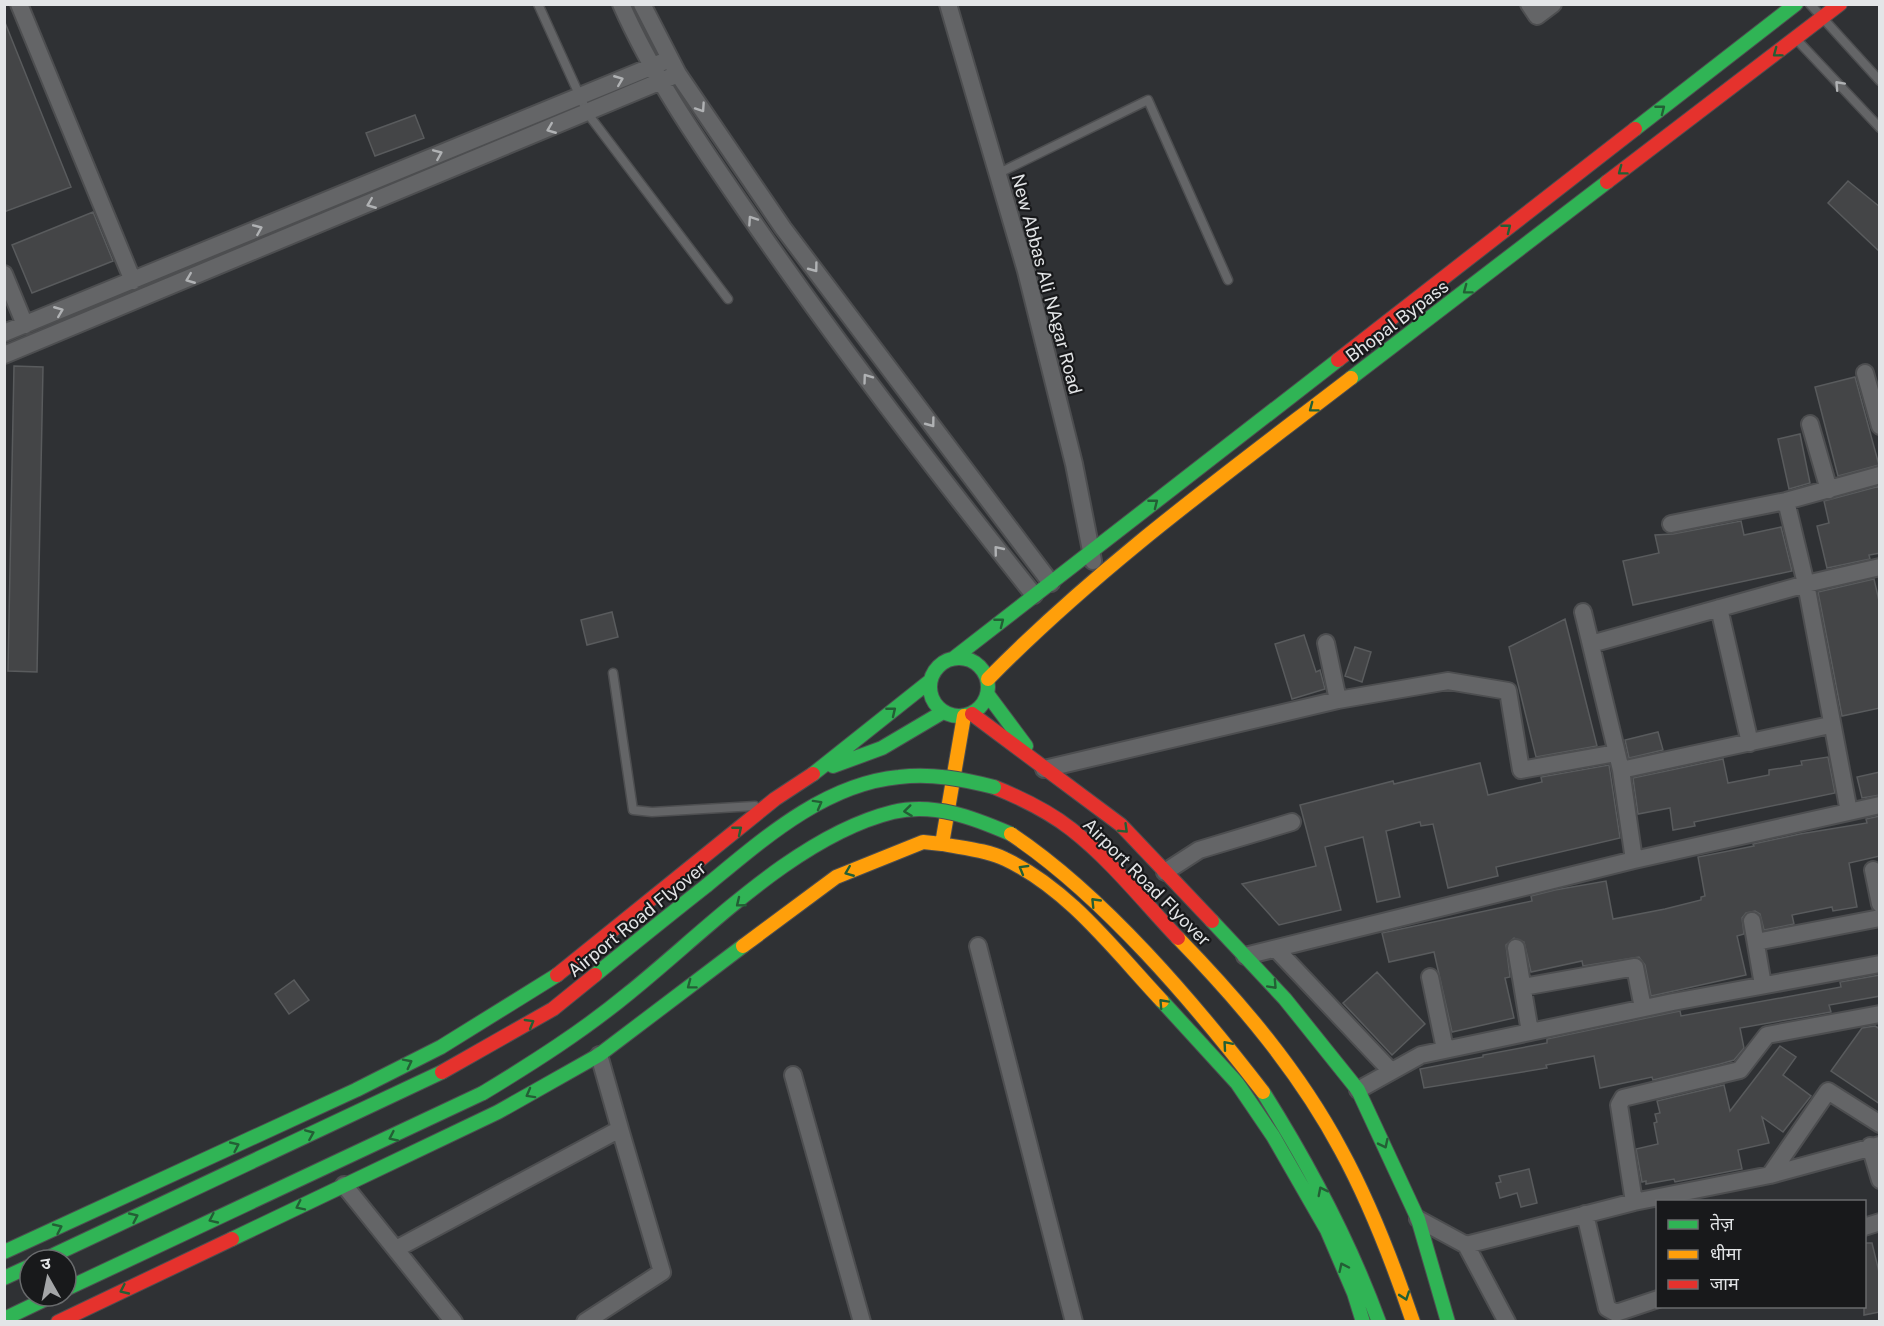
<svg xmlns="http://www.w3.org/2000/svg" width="1884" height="1326" font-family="'Public Sans','Noto Sans Devanagari',sans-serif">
<rect width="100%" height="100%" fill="#2f3134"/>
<!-- building -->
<path fill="#444547" stroke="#595b5d" stroke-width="1.5" d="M4,20L71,187L4,212Z
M415,115L424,138L375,156L366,133Z
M1848,181L1880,207V252L1828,203Z
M93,212L113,261L32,293L12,245Z
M14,366L43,367L37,672L8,671Z
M1855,377L1879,465L1838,476L1815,387Z
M1800,434L1810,483L1789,489L1778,439Z
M1880,486V553L1869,555L1870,559L1827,568L1817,526L1829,523L1824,501Z
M1741,521L1744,535L1781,527L1792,571L1633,605L1623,561L1659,553L1655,535L1673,534Z
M1874,579L1880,605V708L1842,716L1818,592Z
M612,612L618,637L587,645L581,620Z
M1565,619L1597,746L1536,757L1509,647Z
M1304,635L1316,672L1320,670L1325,689L1292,699L1275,644Z
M1355,647L1371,652L1362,682L1345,676Z
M1658,732L1663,750L1629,758L1625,740Z
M1828,757L1835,793L1694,822L1695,826L1673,830L1670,808L1638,814L1633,778L1723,759L1728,783L1769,775V770L1802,765L1801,761Z
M1480,763L1488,795L1542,782L1541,777L1609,765L1620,838L1496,867L1498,876L1448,888L1433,824L1421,826L1420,822L1386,831L1400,897L1377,902L1363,837L1325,847L1341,910L1279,925L1242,884L1316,866L1300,805L1393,781L1394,784Z
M1880,772V795L1862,798L1857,777Z
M1880,816V856L1849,863L1857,907L1833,911L1832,907L1792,915L1794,924L1764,930L1760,914L1755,911L1746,913L1742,918L1744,934L1737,936L1746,975L1651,996L1645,965L1639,957L1583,966L1582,961L1531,972L1524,942L1514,938L1506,945L1510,977L1505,978L1514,1018L1452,1032L1434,952L1389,962L1382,933L1532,901L1531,896L1555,890L1606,881L1613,919L1665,909L1701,900V897L1705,896L1698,857L1754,846L1753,844L1800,834L1867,823L1866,819Z
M1377,972L1425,1024L1392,1055L1343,1003Z
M1880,975V996L1829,1005L1831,1012L1740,1028L1744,1048L1734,1060L1720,1064L1653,1080L1652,1077L1600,1088L1594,1056L1546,1065L1547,1068L1424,1088L1420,1069L1483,1057V1055L1547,1043V1039L1675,1012L1680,1011L1681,1016L1841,987L1840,982Z
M294,980L309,1000L289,1014L275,994Z
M1875,1026L1880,1029V1104L1831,1071L1862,1028Z
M1780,1046L1796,1057L1783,1075L1811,1096L1783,1132L1762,1117L1769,1143L1738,1150L1742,1169L1675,1182L1674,1179L1646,1184V1181L1642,1182L1636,1149L1658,1144L1654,1123L1657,1122L1655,1114L1660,1113L1657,1101L1724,1085L1730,1111Z
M1529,1169L1537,1203L1521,1207L1517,1193L1500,1198L1496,1183L1501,1182L1499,1176Z
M1864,1243H1872L1880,1276V1312L1864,1315Z"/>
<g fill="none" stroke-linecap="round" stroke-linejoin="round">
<defs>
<path id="lane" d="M538,4L588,114L728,299
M1810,4L1880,81
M1798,41L1880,128
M997,174L1148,100L1228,280
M613,673L633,810L652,812L755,806"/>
<path id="street" d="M19,4L133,281
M621,4C654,79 702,147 748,214C838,345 935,471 1034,595
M642,4L678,74L783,228L1051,583
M948,4L1026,271L1074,464L1093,561
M1529,4L1537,16L1553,4
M4,274L25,325
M4,333L670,59
M4,355L678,74
M1865,373L1880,426
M1810,424L1829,490
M1786,501L1806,584L1849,812
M1671,524L1786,501L1880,475
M1719,608L1750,743
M1583,612L1621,770L1634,860
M1326,643L1338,700
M1591,644L1806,584L1880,567
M1044,769L1338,700L1448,681L1508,691L1521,770L1616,753
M1621,770L1830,725
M1873,870L1880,904
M1165,872L1199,850L1292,822
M1752,921L1763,985
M1756,942L1880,918
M978,946L1074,1322
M1516,948L1530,1032
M1276,949L1390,1070
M1245,956L1634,860L1880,805
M1430,977L1445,1049
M1523,987L1635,967L1643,1008
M793,1075L862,1322
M1358,1090L1421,1055L1673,1002L1880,964
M1870,1146L1880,1180
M1770,1175L1828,1091L1880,1124
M344,1185L454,1322
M1634,1202L1619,1105L1623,1098L1740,1070L1767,1035L1880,1014
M1585,1214L1607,1308L1616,1313L1658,1299
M1418,1219L1466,1245L1507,1322
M1864,1227L1880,1222
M1466,1245L1634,1202L1770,1175L1880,1145
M396,1249L620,1129L599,1055
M585,1322L662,1272L620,1129"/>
<path id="fast" d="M1635,129L1796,4
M1351,378L1607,182
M930 687a29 29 0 1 1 58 0a29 29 0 1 1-58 0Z
M954,658L1338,360
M988,695L1026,746
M833,766L882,748L943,712
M813,774L930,681
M1212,921L1285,999L1358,1090L1418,1219L1448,1322
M1162,1001L1237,1083L1273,1136L1327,1230L1354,1293L1363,1322
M1263,1092C1309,1165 1349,1240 1379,1322
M232,1239L498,1112L599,1055L743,946
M4,1252L356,1090L441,1047L557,975
M43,1260L442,1072
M4,1278L30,1266
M66,1289L483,1093
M4,1319L52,1296"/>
<path id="slow" d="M988,679C1099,566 1226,474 1351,378
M942,844C962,848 987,850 1005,859C1069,889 1115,951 1162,1001
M1178,938C1240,1002 1299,1071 1341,1150C1371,1205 1393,1263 1413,1322
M743,946L836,877L923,842L942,844L964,716"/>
<path id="jam" d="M1607,182L1840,4
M1338,360L1635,129
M972,714L1121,825L1212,921
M994,787C1021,798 1048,811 1071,829C1111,860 1143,901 1178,938
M557,975L775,799L813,774
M58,1322L232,1239"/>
</defs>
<!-- lane casing -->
<use href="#lane" stroke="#4d4e50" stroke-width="11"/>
<!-- street casing -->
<use href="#street" stroke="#4d4e50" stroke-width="20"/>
<!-- fast casing -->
<use href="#fast" stroke="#4d4e50" stroke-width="16"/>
<!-- slow casing -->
<use href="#slow" stroke="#4d4e50" stroke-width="16"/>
<!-- jam casing -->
<use href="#jam" stroke="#4d4e50" stroke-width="16"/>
<!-- lane -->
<use href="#lane" stroke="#646567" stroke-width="8"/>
<!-- street -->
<use href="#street" stroke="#646567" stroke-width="16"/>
<!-- fast -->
<use href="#fast" stroke="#30b455" stroke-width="14"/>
<!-- slow -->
<use href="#slow" stroke="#ff9f0a" stroke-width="14"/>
<!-- jam -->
<use href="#jam" stroke="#e5322d" stroke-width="14"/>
<defs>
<path id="fast-bridge" d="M595,975C632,945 669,915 706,886C762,840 824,784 899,777C932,773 962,779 994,787
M483,1093C534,1062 583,1031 629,993C706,931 796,836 893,812C934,802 974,818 1011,834"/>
<path id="slow-bridge" d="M1011,834C1104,896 1195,1004 1263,1092"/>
<path id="jam-bridge" d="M442,1072L553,1009L595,975"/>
</defs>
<!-- fast-bridge casing -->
<use href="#fast-bridge" stroke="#4d4e50" stroke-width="16" stroke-linecap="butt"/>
<!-- slow-bridge casing -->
<use href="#slow-bridge" stroke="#4d4e50" stroke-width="16" stroke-linecap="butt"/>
<!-- jam-bridge casing -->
<use href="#jam-bridge" stroke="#4d4e50" stroke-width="16" stroke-linecap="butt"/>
<!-- fast-bridge -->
<use href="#fast-bridge" stroke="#30b455" stroke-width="14"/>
<!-- slow-bridge -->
<use href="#slow-bridge" stroke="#ff9f0a" stroke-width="14"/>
<!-- jam-bridge -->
<use href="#jam-bridge" stroke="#e5322d" stroke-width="14"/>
</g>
<!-- one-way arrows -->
<defs><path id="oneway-chevron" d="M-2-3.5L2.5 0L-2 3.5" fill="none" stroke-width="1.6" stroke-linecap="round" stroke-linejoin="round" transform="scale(1.5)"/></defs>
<g stroke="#235f35">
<use href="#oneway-chevron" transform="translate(1777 53) rotate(143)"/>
<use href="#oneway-chevron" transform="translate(1661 109) rotate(-38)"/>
<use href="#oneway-chevron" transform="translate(1622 171) rotate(143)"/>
<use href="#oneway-chevron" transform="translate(1507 228) rotate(-38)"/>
<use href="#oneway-chevron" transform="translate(1467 290) rotate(143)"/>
<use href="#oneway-chevron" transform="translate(1313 408) rotate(143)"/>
<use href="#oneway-chevron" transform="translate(1154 503) rotate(-38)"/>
<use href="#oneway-chevron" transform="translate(1000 622) rotate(-38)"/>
<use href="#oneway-chevron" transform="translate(892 711) rotate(-39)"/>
<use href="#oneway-chevron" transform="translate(818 804) rotate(-29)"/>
<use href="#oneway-chevron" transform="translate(908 811) rotate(173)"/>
<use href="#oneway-chevron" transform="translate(1124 829) rotate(44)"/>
<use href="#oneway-chevron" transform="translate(738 830) rotate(-39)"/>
<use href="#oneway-chevron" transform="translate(1023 869) rotate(-150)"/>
<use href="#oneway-chevron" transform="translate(849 872) rotate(158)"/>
<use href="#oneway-chevron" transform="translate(1095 902) rotate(-134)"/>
<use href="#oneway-chevron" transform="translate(740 903) rotate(141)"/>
<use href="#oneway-chevron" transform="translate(691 985) rotate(143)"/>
<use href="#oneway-chevron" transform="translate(1273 985) rotate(47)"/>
<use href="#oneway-chevron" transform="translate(1163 1003) rotate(-133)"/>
<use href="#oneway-chevron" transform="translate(530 1023) rotate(-30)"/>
<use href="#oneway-chevron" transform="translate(1227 1045) rotate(-131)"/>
<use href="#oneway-chevron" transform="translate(408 1063) rotate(-27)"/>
<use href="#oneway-chevron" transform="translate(530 1094) rotate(151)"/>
<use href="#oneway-chevron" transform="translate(310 1134) rotate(-23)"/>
<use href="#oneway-chevron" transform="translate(393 1137) rotate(155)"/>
<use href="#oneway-chevron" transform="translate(1384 1144) rotate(64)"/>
<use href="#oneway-chevron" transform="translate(235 1146) rotate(-25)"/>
<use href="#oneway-chevron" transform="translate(1322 1191) rotate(-117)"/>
<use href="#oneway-chevron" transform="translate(300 1206) rotate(154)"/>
<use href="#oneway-chevron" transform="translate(134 1217) rotate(-25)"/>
<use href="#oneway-chevron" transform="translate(213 1219) rotate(155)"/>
<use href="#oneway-chevron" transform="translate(58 1228) rotate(-25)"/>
<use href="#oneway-chevron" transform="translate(1343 1267) rotate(-115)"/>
<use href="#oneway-chevron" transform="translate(124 1290) rotate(155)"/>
<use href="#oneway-chevron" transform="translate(1405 1296) rotate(71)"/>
</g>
<g stroke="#b0b2b4">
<use href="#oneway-chevron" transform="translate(619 80) rotate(-22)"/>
<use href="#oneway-chevron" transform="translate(1839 85) rotate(-133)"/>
<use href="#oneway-chevron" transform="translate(701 108) rotate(56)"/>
<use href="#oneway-chevron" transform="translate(551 129) rotate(158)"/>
<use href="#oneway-chevron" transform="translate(438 154) rotate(-23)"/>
<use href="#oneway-chevron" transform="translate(371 204) rotate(158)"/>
<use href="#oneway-chevron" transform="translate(752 220) rotate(-124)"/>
<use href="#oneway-chevron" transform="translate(258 229) rotate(-23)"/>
<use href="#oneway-chevron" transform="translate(814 268) rotate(53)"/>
<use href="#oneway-chevron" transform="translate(190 279) rotate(158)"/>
<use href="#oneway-chevron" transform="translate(59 311) rotate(-22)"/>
<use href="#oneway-chevron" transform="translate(867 378) rotate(-126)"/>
<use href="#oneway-chevron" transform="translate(931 423) rotate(53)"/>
<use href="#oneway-chevron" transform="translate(998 550) rotate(-129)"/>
</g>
<g text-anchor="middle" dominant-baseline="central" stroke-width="4.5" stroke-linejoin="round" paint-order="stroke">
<!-- street labels -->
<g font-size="18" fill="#e3e5e7" stroke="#18191b">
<text transform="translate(1047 284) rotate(75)">New Abbas Ali NAgar Road</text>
<text transform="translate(1397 321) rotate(-37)">Bhopal Bypass</text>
<text transform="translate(1147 882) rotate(45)">Airport Road Flyover</text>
<text transform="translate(637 919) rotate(-39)">Airport Road Flyover</text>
</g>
</g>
<!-- border -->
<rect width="1884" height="1326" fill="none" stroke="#e3e5e7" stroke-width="12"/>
<!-- legend -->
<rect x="1656" y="1200" width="210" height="108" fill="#18191b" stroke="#696b6d" stroke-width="1.5"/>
<rect x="1668" y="1220" width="30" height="9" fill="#30b455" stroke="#696b6d" stroke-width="1.5"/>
<text x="1710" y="1230" font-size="18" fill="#e3e5e7">तेज़</text>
<rect x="1668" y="1250" width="30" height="9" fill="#ff9f0a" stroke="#696b6d" stroke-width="1.5"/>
<text x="1710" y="1260" font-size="18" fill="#e3e5e7">धीमा</text>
<rect x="1668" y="1280" width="30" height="9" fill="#e5322d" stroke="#696b6d" stroke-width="1.5"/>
<text x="1710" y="1290" font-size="18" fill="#e3e5e7">जाम</text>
<!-- north arrow -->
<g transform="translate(48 1278) rotate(351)"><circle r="28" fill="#18191b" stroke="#696b6d" stroke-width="1.5"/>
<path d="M0-4.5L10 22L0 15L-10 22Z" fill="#a4a6a8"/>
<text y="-9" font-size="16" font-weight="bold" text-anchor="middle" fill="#e3e5e7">उ</text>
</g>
</svg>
